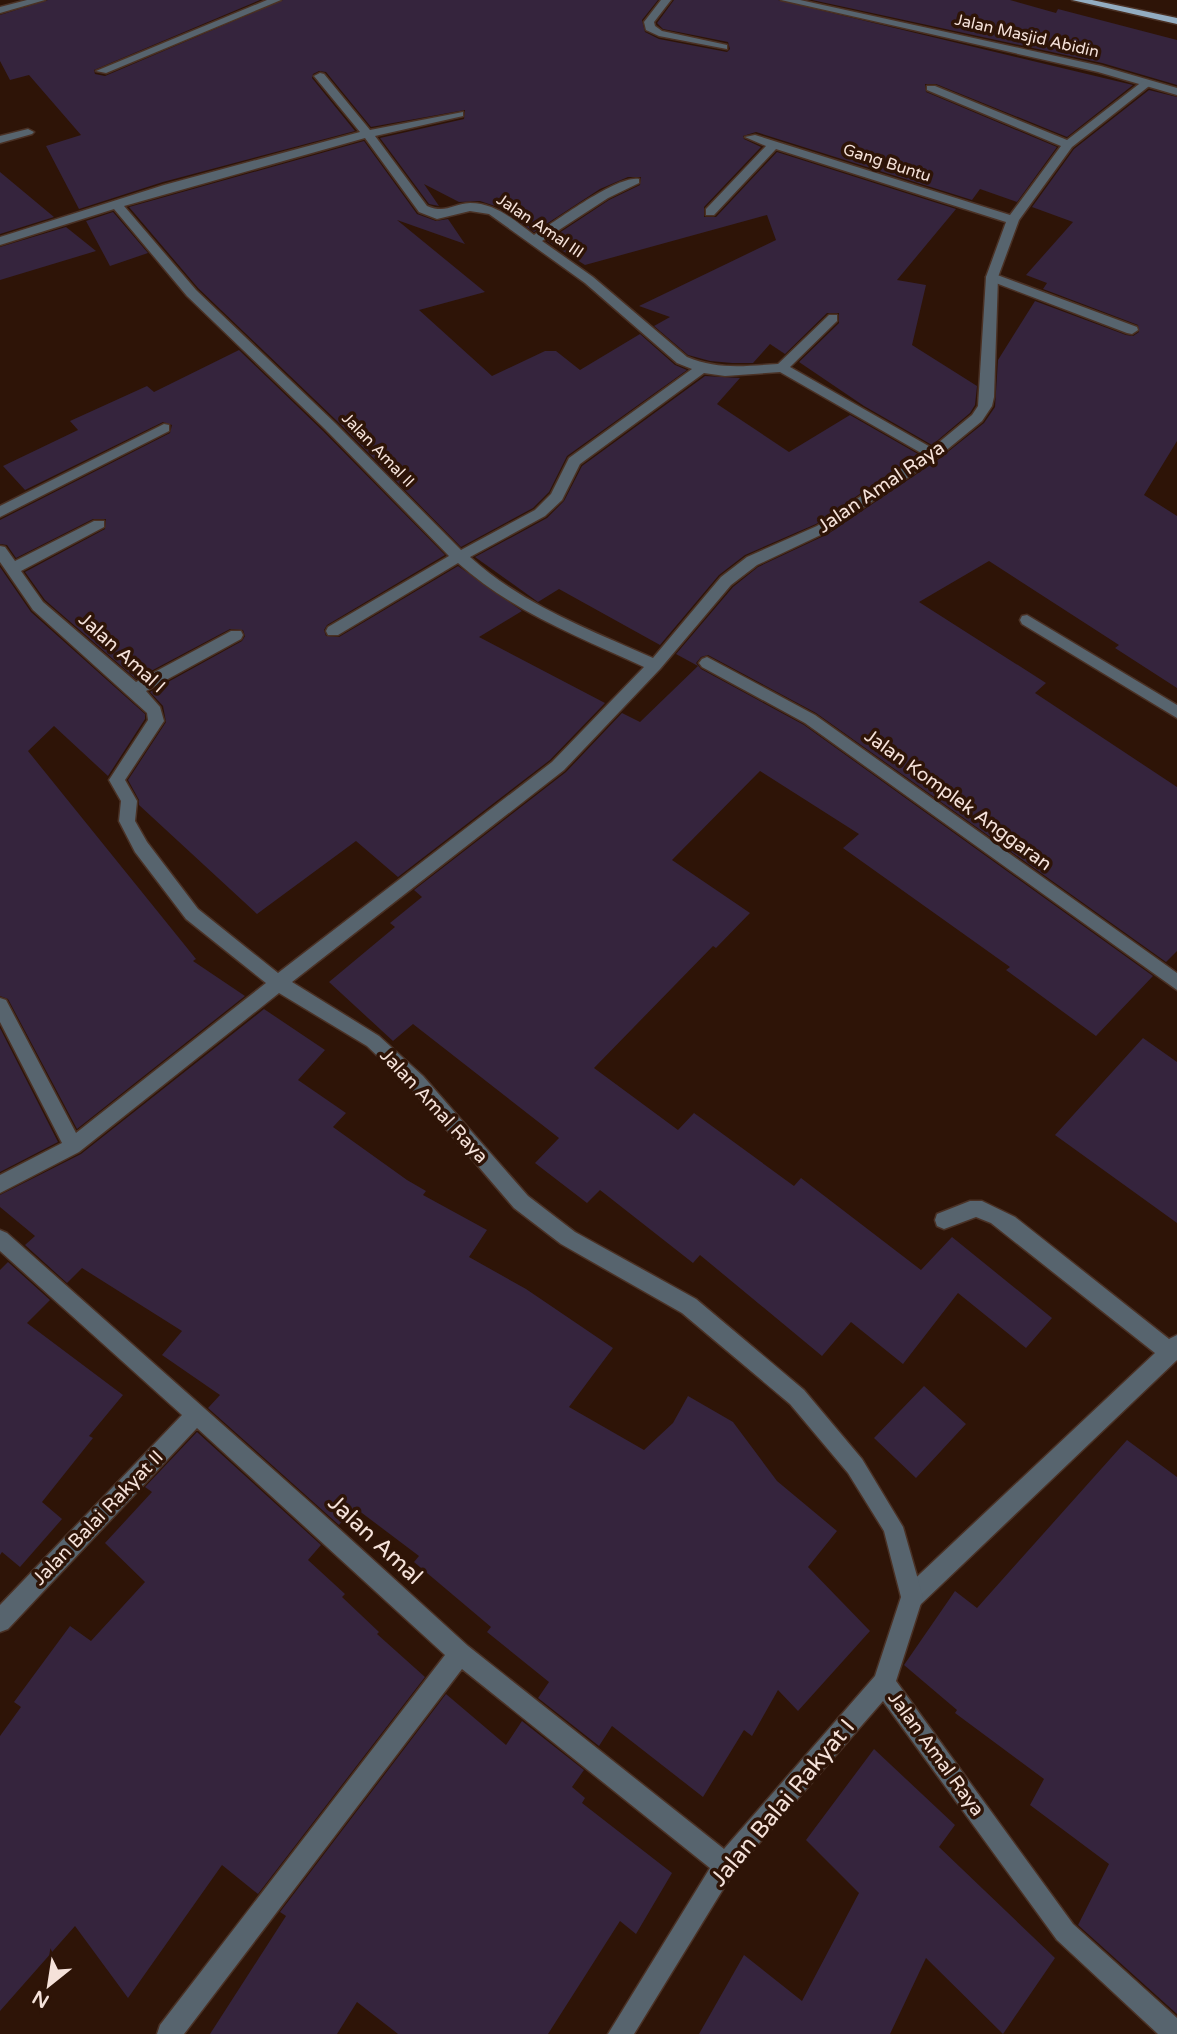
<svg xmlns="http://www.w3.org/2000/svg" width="1177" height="2034" font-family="'Varela Round',sans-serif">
<rect width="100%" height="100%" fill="#2e1407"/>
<!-- building -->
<path fill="#35243d" d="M48,0H260L94,70L95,74L105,76L283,0H658L642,20L645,32L659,39L727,52L730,49L728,42L663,29L657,23L674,0H778L1133,85L1067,137L936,84H925L926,92L1057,147L1017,202L980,189L972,200L756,132L743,136L744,139L761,147L704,207V217H716L777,152L956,209L897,280L926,285L912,345L977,386L975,405L970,413L932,445L864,406L799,362L839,323V313H827L785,354L770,344L753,363H732L710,361L688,355L654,326L670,317L639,306L776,240L767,215L585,265L547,241L609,200L640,185L641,177H628L600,189L534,232L498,207L480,201L459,202L424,184L439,206L429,204L380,138L464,119L465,110L371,127L326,72L319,71L313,74L312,78L355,131L163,182L79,209L46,146L81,135L29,75L10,80L0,61V15Z
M812,0H1010L1056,13L1058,9L1177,40V85L1102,63Z
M1149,90L1177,97V441L1144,495L1177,516V688L1115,648L1119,645L989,561L919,602L1046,683L1035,693L1177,787V951L1166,962L816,713L708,655L701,657L696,663L701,669L804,725L1153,976L1096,1036L1006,970L1010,967L843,848L859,834L760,771L672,860L750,913L716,948L713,946L594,1068L678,1130L694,1113L794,1186L801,1178L921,1270L952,1237L1052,1318L1026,1348L958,1293L903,1364L851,1322L822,1356L700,1255L693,1263L600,1190L587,1203L535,1163L559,1138L413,1024L393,1041L329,982L395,927L390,923L422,897L414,890L566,772L622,713L640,722L698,666L676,654L733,587L758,567L828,534L939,459L984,423L995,407L998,360L1035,301L1126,335L1133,336L1139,332L1138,325L1043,289L1047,283L1026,275L1073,222L1032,207L1074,149Z
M364,141L417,214L436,221L448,219L465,244L397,220L485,292L419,310L492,376L545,351H556L580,370L640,334L675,365L687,370L567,456L549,492L533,508L461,547L337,421L198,288L129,207Z
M0,172L54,217L0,234Z
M113,212L148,253L110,266L86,221Z
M66,227L96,251L0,280V247Z
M239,350L323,431L445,555L327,625L324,630L326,636L339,637L458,566L522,611L479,637L605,703L550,760L398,877L356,841L257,914L139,805V800L128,780L166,722L163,706L150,692L242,641L245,636L243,630L230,629L136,679L45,600L25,572L105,529L106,519H93L16,558L7,545L0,544V520L170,433L172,425L163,422L25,490L3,466L78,430L70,421L147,386L154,392Z
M705,376L740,378L717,404L789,452L850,415L918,454L816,524L745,555L719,575L660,645L559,589L538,602L475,557L547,518L564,501L582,466Z
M0,567L31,612L145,714V719L108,776L54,726L28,751L196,959L193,961L245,996L77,1129L8,999L0,996Z
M264,1009L325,1050L298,1080L346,1113L333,1127L407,1180L426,1191L423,1195L487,1230L469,1257L526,1289L613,1348L569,1407L644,1450L673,1423L688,1396L733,1422L777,1481L837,1531L808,1567L870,1631L798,1711L778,1690L752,1736L744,1730L703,1797L612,1726L599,1746L538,1698L549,1682L487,1632L491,1627L414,1562L419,1556L354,1507L339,1525L208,1408L220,1395L162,1355L182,1331L82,1268L67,1283L25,1245L35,1236L0,1207V1195L81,1154Z
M0,1028L58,1142L0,1172Z
M1143,1038L1177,1062V1223L1055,1135Z
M8,1262L50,1300L27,1323L123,1395L89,1436L93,1438L42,1502L62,1519L20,1567L2,1552L0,1555V1270Z
M924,1386L966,1424L916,1478L874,1438Z
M197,1432L321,1545L308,1560L345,1594L342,1597L379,1632L377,1634L425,1677L258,1894L222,1865L128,1998L75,1926L0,2011V1736L21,1707L14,1702L70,1626L91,1641L145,1582L105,1543L152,1492L145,1487Z
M1127,1440L1177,1477V2014L1078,1925L1109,1864L1030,1805L1044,1779L955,1713L957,1710L904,1665L955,1591L977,1608Z
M446,1694L506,1745L522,1721L584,1770L572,1787L585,1798L582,1803L672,1873L636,1934L620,1921L548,2034H398L357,2002L337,2034H210L286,1916L280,1912Z
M874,1749L955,1825L939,1847L1055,1958L1003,2034L926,1958L890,2034H699L744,1955L802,2001L859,1893L806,1840Z"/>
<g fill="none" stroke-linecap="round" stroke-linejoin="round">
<defs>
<path id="service" d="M781,0H800L1101,66L1177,88V95L1098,72Z
M992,273L1137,327L1138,330L1132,334L1127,333L988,280L986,277Z
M970,1201H982L1015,1217L1169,1339L1177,1335V1360L920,1605L912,1608L904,1605L901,1597L904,1589L1155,1353L991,1223L976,1217L944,1229L937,1226L935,1220L937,1214Z"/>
<path id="minor" d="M27,0H45L0,13V7Z
M267,0H281L106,73L96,71Z
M661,0H671L654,22L655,26L662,31L727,45V49L659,36L646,30L644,22Z
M320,73L324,74L370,130L463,112V116L375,136L427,206C446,214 452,204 470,203C496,203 515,221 534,235C555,222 617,175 639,179V183L608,198L542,241L593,277L687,357C718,370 745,366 778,364L829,315H837V321L790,367L932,448L972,415L978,406L986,277L1006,222L776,149L714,215H706V209L766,146L745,137L755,135L1010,215L1061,146L927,90V86H935L1067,140L1143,81L1153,83L1072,147L1019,220L998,277L994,397L992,406L982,421L938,457L827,532L757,565L731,585L660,669L564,770L292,982L379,1036L423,1076L528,1196L575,1232L696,1299L804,1390L862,1459L903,1527L923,1597L896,1681L1073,1924L1177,2018V2034H1158L1057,1940L883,1701L733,1873L634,2034H608L710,1868L462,1669L184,2034H157L160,2025L445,1655L197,1428L8,1629L0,1632V1605L182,1415L0,1251V1230L7,1233L313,1505L468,1646L724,1849L875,1676L901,1597L884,1531L848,1473L790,1404L682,1313L561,1244L514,1208L411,1088L367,1046L279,993L79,1152L0,1193V1175L62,1143L0,1022V998L6,1000L76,1133L266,983L186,919L135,852L119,821L121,801L109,780L148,720L147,713L33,610L0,562V546L5,547L15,561L94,521H104V527L21,571L43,602L136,682L231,631H241L243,635L241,639L146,691L160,707L164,721L125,780L137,801L135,821L147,842L198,909L278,973L552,762L644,667C579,637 513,612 458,563L338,635H328L326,631L328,627L449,556L325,429L187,296L114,209L0,245V237L164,185L360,132L314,76ZM365,138L419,212L437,219L470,211L489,214L585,283L677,363L692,369L569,458L551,494L535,510L461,550L335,423L196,290L124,206ZM780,372L923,454L817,526L747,557L721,577L653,658C588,629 523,605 470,557L545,516L562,500L580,464L704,373L725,376Z
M28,129L34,132L32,134L0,143V136Z
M164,424L169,425V431L0,517V506Z
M1027,615L1177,705V718L1022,624L1020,620L1022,616Z
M707,657L815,715L1177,973V990L805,723L702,667L699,663L702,659Z"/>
<path id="primary" d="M1072,0H1092L1177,18V24Z"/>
</defs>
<!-- service casing -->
<use href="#service" stroke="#4a3125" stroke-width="3"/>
<!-- minor casing -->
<use href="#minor" stroke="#4a3125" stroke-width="3"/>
<!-- primary casing -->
<use href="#primary" stroke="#4a3125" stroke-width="3"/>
<!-- service -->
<use href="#service" fill="#57646e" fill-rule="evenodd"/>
<!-- minor -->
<use href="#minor" fill="#57646e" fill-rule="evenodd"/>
<!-- primary -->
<use href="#primary" fill="#93adc2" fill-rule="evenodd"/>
</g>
<g text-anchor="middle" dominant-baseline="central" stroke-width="7" stroke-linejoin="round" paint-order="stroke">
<!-- far-street labels -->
<g font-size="16" fill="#f5e2da" stroke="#2e1407">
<text transform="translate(1027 36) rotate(13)">Jalan Masjid Abidin</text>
<text transform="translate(887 163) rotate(18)">Gang Buntu</text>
<text transform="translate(540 226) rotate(34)">Jalan Amal III</text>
<text transform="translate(378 450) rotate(46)">Jalan Amal II</text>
</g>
<!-- street labels -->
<g font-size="19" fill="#f5e2da" stroke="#2e1407">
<text transform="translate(881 487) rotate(-34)">Jalan Amal Raya</text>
<text transform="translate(122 653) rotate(42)">Jalan Amal I</text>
<text transform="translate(958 800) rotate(36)">Jalan Komplek Anggaran</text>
<text transform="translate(434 1106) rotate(47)">Jalan Amal Raya</text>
<text transform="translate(98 1518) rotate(-46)">Jalan Balai Rakyat II</text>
<text transform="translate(936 1754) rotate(54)">Jalan Amal Raya</text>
</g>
<!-- near-street labels -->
<g font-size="23" fill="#f5e2da" stroke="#2e1407">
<text transform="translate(375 1540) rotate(43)">Jalan Amal</text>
<text transform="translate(783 1803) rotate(-50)">Jalan Balai Rakyat I</text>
</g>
</g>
<!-- north arrow -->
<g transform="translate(49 1985) rotate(210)" stroke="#2e1407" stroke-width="5" paint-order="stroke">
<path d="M0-5L12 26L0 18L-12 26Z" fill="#f5e2da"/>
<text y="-10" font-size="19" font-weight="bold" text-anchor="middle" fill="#f5e2da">N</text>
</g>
</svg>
